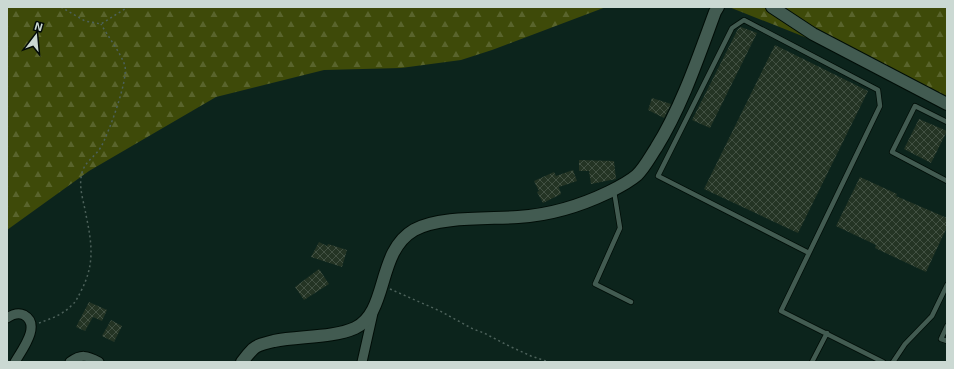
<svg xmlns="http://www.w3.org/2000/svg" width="954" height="369" font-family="'Exo 2',sans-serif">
<defs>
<pattern id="forest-firs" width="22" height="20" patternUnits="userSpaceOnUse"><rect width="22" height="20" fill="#3e4a09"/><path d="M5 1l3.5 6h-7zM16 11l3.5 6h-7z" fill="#59642c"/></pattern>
<pattern id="building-cross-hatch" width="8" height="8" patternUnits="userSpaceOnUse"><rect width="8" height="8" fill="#243424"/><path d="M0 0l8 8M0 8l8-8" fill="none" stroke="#425143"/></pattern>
</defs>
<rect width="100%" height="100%" fill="#0c241c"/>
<!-- forest -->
<path fill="url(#forest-firs)" d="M7,7H606L492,50L461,60L401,68L324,70L216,97L89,171L7,230Z
M729,7H947V100L850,55Z"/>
<!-- building -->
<path fill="url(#building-cross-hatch)" d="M741,27L757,33L710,128L692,120L738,29Z
M775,45L868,91L798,233L704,189Z
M652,98L671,104L664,118L648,110Z
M919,119L947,131L931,163L904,149Z
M579,160L614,161L616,179L591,184L589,171H579Z
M573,170L577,181L559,187L561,194L543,203L537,192L539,191L534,181L554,172L556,176Z
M860,177L897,194L896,196L947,218V227L926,272L875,248L876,245L836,226Z
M319,242L327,246L328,244L347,250L342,267L311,257Z
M319,269L329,284L304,300L295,287Z
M89,302L107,310L102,321L93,317L85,331L76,327Z
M111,320L122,326L114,342L102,336Z"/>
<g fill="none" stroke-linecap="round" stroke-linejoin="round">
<defs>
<path id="lane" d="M947,122L915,106L892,152L947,181
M614,191L620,228L595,284L631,302
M809,253L658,176L732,28L744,20L878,90L880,106L781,311L883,362
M947,326L941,339L947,341
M812,362L827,333
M893,362L905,344L932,316L947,285"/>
<path id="street" d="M7,318C13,314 18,312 24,315C42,325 21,351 15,362
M70,362C81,354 87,355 99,362
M362,362L373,313"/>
<path id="secondary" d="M772,7L813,34L947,104
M242,362C245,358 249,353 253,349C258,344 267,343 274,341C299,336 333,338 355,328C389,312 376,252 414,230C438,216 489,219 518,217C551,215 580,206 609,192C619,187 629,182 637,175C645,167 650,157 656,148C682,106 698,58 715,12L718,7"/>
</defs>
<!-- lane casing -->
<use href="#lane" stroke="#000d07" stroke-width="6"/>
<!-- street casing -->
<use href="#street" stroke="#000d07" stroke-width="11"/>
<!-- secondary casing -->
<use href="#secondary" stroke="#000d07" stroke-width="14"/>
<!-- path -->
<path stroke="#4d625b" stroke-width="1.5" stroke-dasharray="2 3" stroke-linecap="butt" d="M61,7L85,21L101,24L128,7
M390,289L440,311L473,329L484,333L509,346L531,356L549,362
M39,323C50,319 62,315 71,306C76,302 78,297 81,291C95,264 92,244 86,215C84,202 78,187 82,173C85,161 95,157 101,147C109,132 128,81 125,66C122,55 107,35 101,24"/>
<!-- lane -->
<use href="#lane" stroke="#425b51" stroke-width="4.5"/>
<!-- street -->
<use href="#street" stroke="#425b51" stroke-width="9"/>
<!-- secondary -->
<use href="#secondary" stroke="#425b51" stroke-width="12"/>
</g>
<!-- border -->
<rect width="954" height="369" fill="none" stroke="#cbd9d3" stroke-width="16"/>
<!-- north arrow -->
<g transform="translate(36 36) rotate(16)" stroke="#030b08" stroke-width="3" paint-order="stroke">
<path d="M0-3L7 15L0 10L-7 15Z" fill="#cbd9d3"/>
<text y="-6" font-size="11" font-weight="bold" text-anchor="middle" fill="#cbd9d3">N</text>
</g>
</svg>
